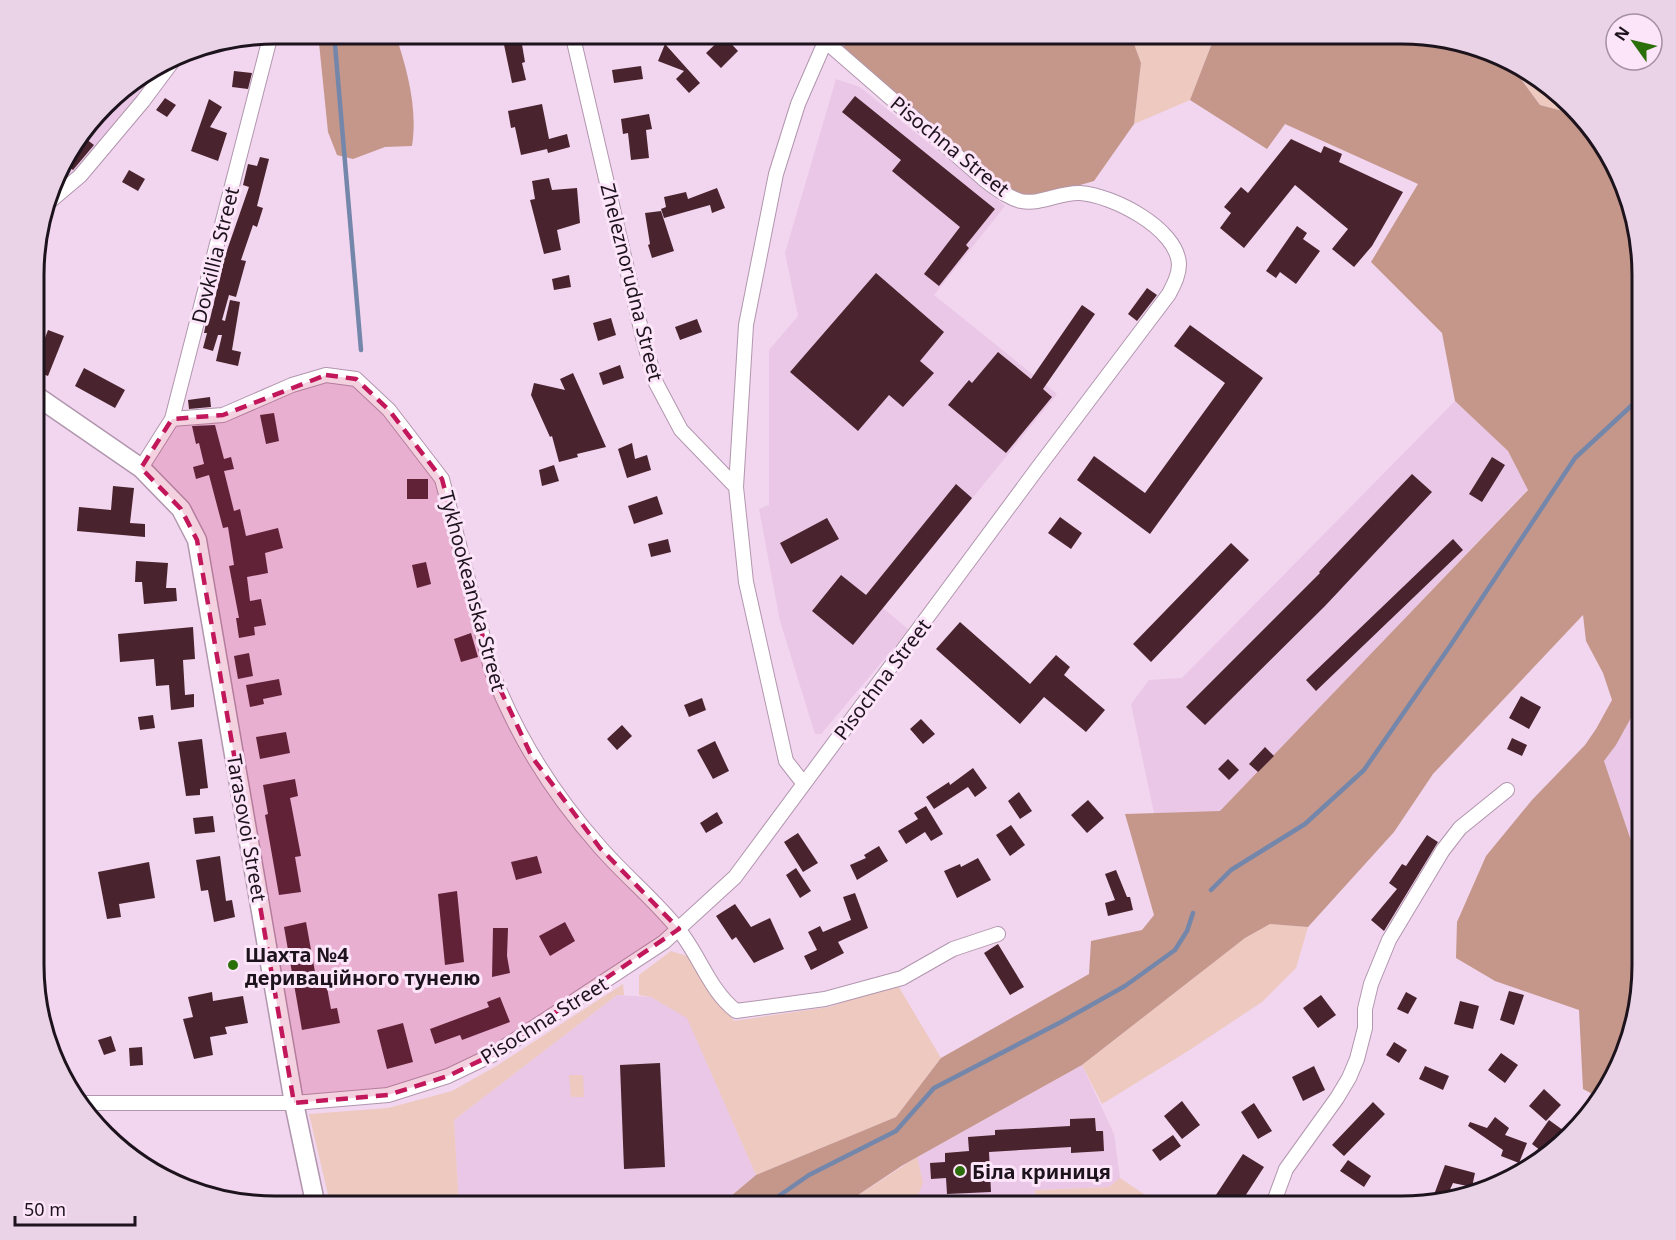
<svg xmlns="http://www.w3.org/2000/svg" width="1676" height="1240" font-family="'Noto Sans',sans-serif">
<rect width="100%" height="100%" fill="#f2d5ef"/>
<!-- built -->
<path fill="#eac7e6" d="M165,64L75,172L52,192L65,154L115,93Z
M836,79L860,87L1005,206L934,295L1057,394L883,608L909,630L821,734H815L780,621L759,509L769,505V350L798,316L785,253Z
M1455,401L1508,451L1528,489L1220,812L1154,813L1131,704L1149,680L1182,678Z
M1632,716L1643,718V876L1604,761L1616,745Z
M617,995L651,997L687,1017L756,1175L718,1207H459L454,1120Z
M1082,1065L1114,1134L1120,1178L1109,1187L1035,1190V1207H903V1165Z"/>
<!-- green -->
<path fill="#edc9bf" d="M1130,33H1218L1214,38L1190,100L1134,124L1141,63Z
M1507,60L1561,93L1578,115L1540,105Z
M1270,924L1308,927L1296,968L1262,1002L1188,1051L1102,1104L1082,1065L1245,938Z
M671,951L687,956L734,1021L829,1007L897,984L941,1058L896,1117L756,1175L687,1018L651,997L639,995V975Z
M623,984L624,995H617L454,1120L459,1207H331L309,1114L388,1108L452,1091L498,1065Z
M569,1075H583L584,1097H571Z
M917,1157L923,1183L916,1200L889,1207H840Z
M1120,1178L1163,1207H1035V1190L1109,1187Z"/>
<!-- forest -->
<path fill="#c4978a" d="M318,33H395C407,69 418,108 412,146L385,147L353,159L337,155L328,132Z
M852,33H1130L1141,63L1134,124L1094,181L1042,196L1023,195L1006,188L990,176L843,47Z
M1218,33L1417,34L1494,51L1507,60L1540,105L1578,115L1618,168L1643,274V718L1632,716L1616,745L1604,761L1643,876L1642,982L1625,1058L1600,1098L1583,1089L1579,1010L1495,981L1456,958L1457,922L1486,856L1532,800L1585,745L1596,729L1612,700L1603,673L1586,641L1583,615L1433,774L1394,832L1308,927L1270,924L1245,938L1082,1065L903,1165L840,1207H718L756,1175L896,1117L941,1058L1089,974L1091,941L1142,930L1154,915L1125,814L1220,811L1528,490L1508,451L1455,401L1442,333L1371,262L1418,184L1285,124L1267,149L1190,100L1214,38Z"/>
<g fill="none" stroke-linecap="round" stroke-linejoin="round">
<!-- stream -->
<path stroke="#7487aa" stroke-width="4.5" d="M334,33L361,350
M1211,890L1231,870L1305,824L1364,770L1450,646L1575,458L1643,395
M763,1207L809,1175L896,1131L934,1088L1061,1022L1125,986L1175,950L1187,931L1193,913"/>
</g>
<!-- building -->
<path fill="#49242e" d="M512,33H520L525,62L522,63L526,80L512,83L502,35Z
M724,36L738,51L721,68L706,53Z
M665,44L700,83L689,93L676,79L684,71L658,61Z
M641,66L643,79L614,83L612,70Z
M234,71L252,73L248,89L232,87Z
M855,96L995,209L966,245L969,248L939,286L924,274L960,227L892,171L901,160L842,112Z
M165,98L176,105L167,117L156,110Z
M209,99L222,107L210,127L227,133L218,161L191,151Z
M542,104L549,139L567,134L570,147L548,153L547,149L521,155L515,127L511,128L508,111Z
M649,114L652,129L646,130L649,158L631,160L628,133L623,134L621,119Z
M82,136L94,145L73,170L62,162Z
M1291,139L1321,153L1324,146L1342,154L1339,162L1403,192L1372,246L1354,267L1332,249L1348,229L1295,185L1244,248L1220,228L1231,213L1224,207L1241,187L1248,193Z
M260,157L269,159L257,206L263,208L257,227L253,225L241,260L246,261L236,297L229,295L222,320L225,321L230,300L240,302L232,350L241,352L238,366L216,361L222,335H218L213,351L203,348L207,333H204L207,318L210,319L225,256L249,187L243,185L248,164L257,166Z
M129,170L145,179L138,191L122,182Z
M549,178L552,190L577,188L580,223L557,230L561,250L544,254L530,200L535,199L532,181Z
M717,188L725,208L712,213L710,205L664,218L661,209L666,207L664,197L686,192L688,199Z
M661,211L674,251L652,258L648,245L650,244L645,213Z
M1297,226L1307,233L1303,239L1320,251L1296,284L1280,272L1276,278L1266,271Z
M876,273L944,332L920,361L934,373L903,407L889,395L858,431L790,372Z
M569,275L571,287L554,290L552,279Z
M1147,288L1157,295L1137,321L1128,314Z
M1082,305L1095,314L1043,389L1052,397L1006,453L948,405L969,380L972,383L998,352L1031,379Z
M611,318L616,335L598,341L593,323Z
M697,319L702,332L680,340L675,327Z
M1190,325L1263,378L1150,534L1077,480L1094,456L1145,493L1225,383L1174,346Z
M48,330L64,336L48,376L35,371V364Z
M620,365L624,378L603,385L599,373Z
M84,368L125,390L115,408L75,386Z
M573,373L606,447L577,454L578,457L559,462L552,436L550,437L531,395L534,383L565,390L560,379Z
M210,397L211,407L189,409L188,400Z
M274,413L279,441L266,444L260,415Z
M215,425L224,459L231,457L234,469L224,471L234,511L240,509L246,536L278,528L283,548L265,553L268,573L247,577L250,601L261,599L266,625L254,627L255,635L239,638L236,618H239L229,566L234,565L228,527L223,528L209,475L196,479L193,467L204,464L199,443L196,444L192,426Z
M632,443L635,459L647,455L651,470L627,478L618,449Z
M1492,457L1505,465L1482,502L1469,494Z
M554,465L559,481L542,486L539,470Z
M1412,474L1432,492L1325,606L1205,725L1186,707L1320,573L1319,572Z
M407,479H428V499H407Z
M956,484L972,498L853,645L812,611L841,575L866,595Z
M113,486L134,488L130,523L145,524V537L77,531L79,507L111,510Z
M657,496L663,514L634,524L628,506Z
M1060,517L1082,533L1071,549L1048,533Z
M827,518L839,539L791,564L780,543Z
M668,539L671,552L651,557L648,544Z
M1453,539L1463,550L1316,691L1306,680Z
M1231,543L1249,560L1151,662L1133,644Z
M136,561L168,563L166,588H176L177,601L144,604L142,582H135Z
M426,562L431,584L417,588L412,565Z
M960,622L1030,684L1056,655L1070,667L1064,675L1105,710L1086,732L1044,697L1020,724L936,649Z
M193,627L195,659L183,660L185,695L194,694V707L171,710L169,685L156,686L154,659L120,662L118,634Z
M471,633L478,657L461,662L454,639Z
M249,653L253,676L238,679L234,656Z
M279,679L282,695L263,699L264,704L250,707L246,685Z
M1521,696L1541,707L1529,729L1509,718Z
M702,698L706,710L689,717L684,705Z
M153,715L155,728L140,730L138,717Z
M921,719L935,734L923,744L910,729Z
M622,725L632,736L617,750L607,739Z
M286,732L290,753L260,759L256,737Z
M1512,738L1527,745L1522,756L1507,749Z
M202,739L208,788L200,789V795L186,796L178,742Z
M715,741L729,771L713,779L697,750Z
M1265,747L1274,756L1258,772L1249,764Z
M1228,759L1239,770L1229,780L1218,769Z
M973,768L987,788L975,797L968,787L934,809L926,797L949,782L950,785Z
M295,779L298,796L290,798L301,856L295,857L301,892L279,895L265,815L268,814L263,785Z
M1019,792L1032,811L1020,819L1008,801Z
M1088,800L1104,818L1087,833L1071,815Z
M926,806L943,834L931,841L925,832L906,844L898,831L918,819L914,813Z
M717,812L723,823L706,833L700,823Z
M213,816L215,832L195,834L193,818Z
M1011,825L1025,845L1010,856L996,835Z
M798,833L818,863L803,872L784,842Z
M1427,835L1438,842L1384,931L1371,920L1397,889L1389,883L1402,864L1406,866Z
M879,846L888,861L857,880L850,865L866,858L864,855Z
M220,856L226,901L232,900L235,917L214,922L208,890L201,891L196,860Z
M537,856L542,873L516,880L511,862Z
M978,858L991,880L957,898L944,871L960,864L961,867Z
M149,862L155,898L119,904L121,917L107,919L98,872Z
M796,868L811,891L800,898L786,875Z
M1116,870L1127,897H1130L1133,910L1108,916L1105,903L1115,900L1105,874Z
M457,891L464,962L445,965L438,894Z
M855,893L868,928L838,942L844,953L811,970L804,956L817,950L808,932L820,926L823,932L851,920L843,897Z
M735,904L751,927L770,918L784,949L754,963L736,937L732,940L716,916Z
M306,922L317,983L326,982L331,1009L337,1008L340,1023L302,1030L284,927Z
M565,922L575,941L550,956L539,936Z
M493,928H508L507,956L510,973L492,977Z
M998,944L1024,987L1010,995L984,953Z
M1509,991L1524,995L1514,1025L1500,1020Z
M212,992L213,1001L243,996L248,1023L225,1027L227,1034L210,1037L213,1055L194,1059L183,1019L193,1017L188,997Z
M1406,992L1417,998L1408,1014L1397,1009Z
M1321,995L1336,1015L1318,1028L1303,1008Z
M500,997L510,1022L462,1040L460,1035L435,1044L430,1029L489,1007L487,1002Z
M1460,1001L1479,1006L1473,1029L1454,1024Z
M403,1023L413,1062L387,1069L377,1030Z
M111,1036L116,1051L104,1055L98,1040Z
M1394,1042L1407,1050L1399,1063L1386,1055Z
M142,1047L143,1065L130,1066L129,1048Z
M1501,1053L1518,1065L1505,1083L1488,1070Z
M660,1063L665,1167L624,1169L620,1065Z
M1314,1066L1325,1090L1303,1101L1292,1077Z
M1425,1066L1449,1076L1443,1090L1419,1079Z
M1544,1089L1561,1105L1546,1121L1529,1106Z
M1182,1101L1200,1125L1182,1139L1164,1116Z
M1373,1102L1385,1114L1344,1156L1332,1145Z
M1254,1103L1272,1131L1258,1139L1241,1112Z
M1495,1117L1509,1128L1505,1135L1527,1143L1519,1163L1501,1156L1503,1150L1468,1126L1470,1122L1487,1128Z
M1095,1118L1096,1131H1103L1104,1151L1071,1153V1147L989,1152L991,1192L947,1194L946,1178L931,1179L930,1163L945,1162V1153L969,1151L968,1137L995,1135V1130L1070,1126V1119Z
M1549,1120L1567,1133L1560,1142L1545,1154L1532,1144Z
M1173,1135L1181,1146L1160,1161L1152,1150Z
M1243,1154L1264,1167L1238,1207H1208Z
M1348,1160L1371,1176L1364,1187L1340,1171Z
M1445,1165L1475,1173L1472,1187L1453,1183L1447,1196L1435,1192Z"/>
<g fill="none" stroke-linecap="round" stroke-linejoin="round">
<defs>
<path id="street" d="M572,33L644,342L656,383L681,430L736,487L746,582L786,761L804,784
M48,203L80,176L143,101L175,58
M172,419L223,415L292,385L326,375L356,379L389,410L442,479L492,672C517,737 553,794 599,846C624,875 654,899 678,929C699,954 709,990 736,1011L825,999L902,978L953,949L998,934
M141,468L172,419L271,34
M736,487L746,325L776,174L798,104L825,42L831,33
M81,1103H294L388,1095L448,1076L492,1055L664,942L735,877L1037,469L1169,294C1174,284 1179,275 1179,264C1177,228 1112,195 1080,193C1060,192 1041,205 1021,201C1008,198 996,188 986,181L816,33
M1272,1207L1286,1169L1337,1098L1349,1078L1357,1059L1365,1028V1009L1371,984L1389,940L1443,850L1460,828L1507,790"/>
<path id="secondary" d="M35,395L141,468L181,509L197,540L294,1103L316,1207"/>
</defs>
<!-- street casing -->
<use href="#street" stroke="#b196ae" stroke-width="16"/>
<!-- secondary casing -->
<use href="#secondary" stroke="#b196ae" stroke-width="21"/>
<!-- street -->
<use href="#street" stroke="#fff" stroke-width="14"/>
<!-- secondary -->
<use href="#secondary" stroke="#fff" stroke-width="18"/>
</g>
<!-- marked area -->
<path fill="#c2185b" fill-opacity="0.2" stroke="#c2185b" stroke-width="4.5" stroke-dasharray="12 8" stroke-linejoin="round" d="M326,375L356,379L389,410L442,479L492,672L532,757L600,848L679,929L492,1055L448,1076L388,1095L294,1103L197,540L181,509L141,468L172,419L223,415Z"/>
<!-- markers -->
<g fill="#2b6f0b" stroke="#fce4f9" stroke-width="2">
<circle cx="233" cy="965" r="6"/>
<circle cx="960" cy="1171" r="6"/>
</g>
<g text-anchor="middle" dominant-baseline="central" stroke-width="6" stroke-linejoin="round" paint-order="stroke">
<!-- street labels -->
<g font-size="20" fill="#1d131c" stroke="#fce4f9">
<text transform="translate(950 146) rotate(39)">Pisochna Street</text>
<text transform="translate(215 255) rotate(-76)">Dovkillia Street</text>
<text transform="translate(632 282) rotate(76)">Zheleznorudna Street</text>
<text transform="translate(473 591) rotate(75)">Tykhookeanska Street</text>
<text transform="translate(882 679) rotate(-53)">Pisochna Street</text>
<text transform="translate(247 828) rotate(80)">Tarasovoi Street</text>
<text transform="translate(544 1020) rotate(-32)">Pisochna Street</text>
</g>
<!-- poi labels -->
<g font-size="20" font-weight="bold" fill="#1d131c" stroke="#fce4f9" text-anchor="start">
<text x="245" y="954">Шахта №4<tspan x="245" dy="23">дериваційного тунелю</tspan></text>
<text x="972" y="1171">Біла криниця</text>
</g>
</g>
<!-- crop -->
<path d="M0 0H1676V1240H0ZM275 44H1401A231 231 0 0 1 1632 275V965A231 231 0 0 1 1401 1196H275A231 231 0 0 1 44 965V275A231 231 0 0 1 275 44Z" fill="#ead3e7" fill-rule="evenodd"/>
<path fill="none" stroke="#1d131c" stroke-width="3" d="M275 44H1401A231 231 0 0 1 1632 275V965A231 231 0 0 1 1401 1196H275A231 231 0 0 1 44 965V275A231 231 0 0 1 275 44Z"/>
<!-- north arrow -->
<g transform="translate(1634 42) rotate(304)"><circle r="28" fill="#fce4f9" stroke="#a390a1" stroke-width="1.5"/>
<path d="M0-4.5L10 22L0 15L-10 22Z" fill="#2b6f0b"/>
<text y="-9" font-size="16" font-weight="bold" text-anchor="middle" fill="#1d131c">N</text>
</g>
<!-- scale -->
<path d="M15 1216v9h120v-9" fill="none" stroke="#1d131c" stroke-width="3"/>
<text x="24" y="1216" font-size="18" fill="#1d131c" stroke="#fce4f9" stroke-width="4.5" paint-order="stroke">50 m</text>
</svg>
